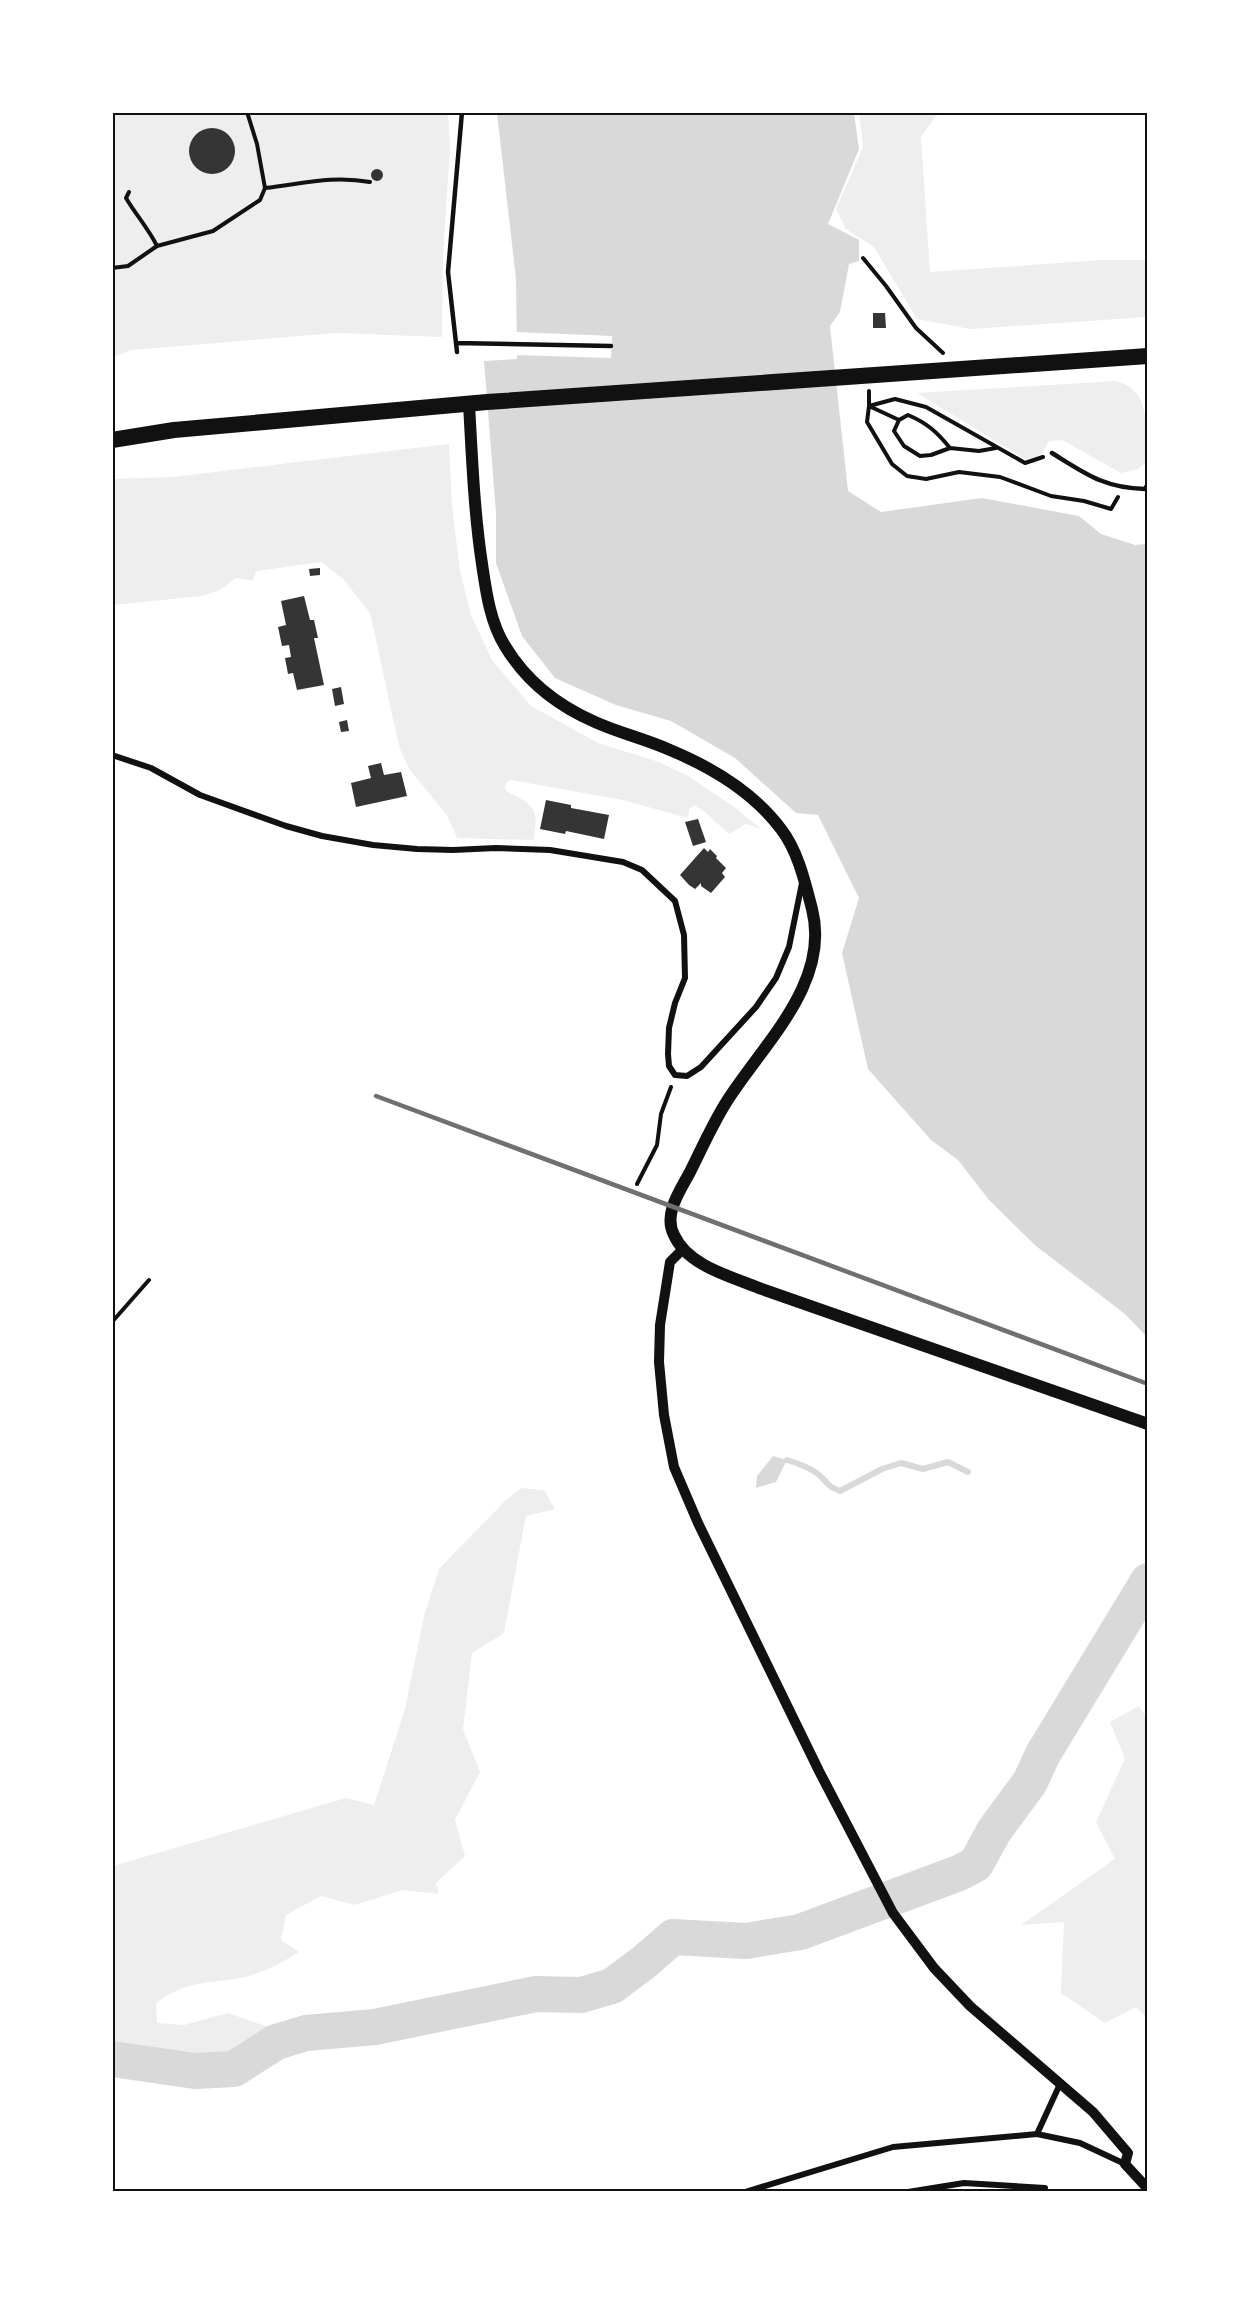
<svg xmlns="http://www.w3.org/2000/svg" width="1260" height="2304" font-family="'Fira Sans',sans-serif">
<rect width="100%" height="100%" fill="#fff"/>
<!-- green -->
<path fill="#eee" d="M113,113H448L450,148L443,255L442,337L336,333L132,350L113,357Z
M859,113H938L921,137L930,272L1103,260H1147V317L970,329L917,319L874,247L846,229L836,209L863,147Z
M1116,381C1154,391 1145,432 1145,463L1138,469L1121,473L1062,440L1049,441L1035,465L917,393Z
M449,444L452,505L460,571L471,615L492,660L531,706L598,743L659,762L688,776L737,809L761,829L746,824L729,834L705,812L694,805L689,809L688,818L623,800L511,780L506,782L505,789C510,795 515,795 521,799C540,809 536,822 534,840L457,838L447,815L409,769L399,746L370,613L344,580L322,562L256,571L253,581L236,578L220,590L202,596L113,605V479L173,477Z
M521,1488L544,1490L555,1509L526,1516L504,1633L472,1653L463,1729L480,1772L455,1820L465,1856L436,1883L439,1894L402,1890L355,1905L321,1896L286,1915L281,1940L299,1952C282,1963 261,1974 240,1978C202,1985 190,1979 156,2003L157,2023L184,2025L228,2013L294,2036L276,2042L234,2069L199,2071L113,2059V1866L346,1798L374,1805L405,1709L424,1616L439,1569L505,1501Z
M1139,1706L1148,1720L1147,2018L1136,2007L1105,2023L1061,1993L1064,1922L1021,1925L1115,1859L1096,1822L1125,1759L1110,1722Z"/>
<!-- water -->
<path fill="#d9d9d9" d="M497,113H854L859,149L828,224L859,240V261L849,264L840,312L830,326L848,491L881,512L982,498L1079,516L1101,534L1135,545L1147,544V1337L1125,1314L1036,1246L989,1200L958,1160L931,1140L868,1069L842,953L859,898L818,815L796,813L735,758L671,721L616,705L555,678L522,636L496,563V513L484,361L517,359L516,279Z
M773,1456L787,1460L776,1482L756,1488L757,1476Z"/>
<!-- pier -->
<path fill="#fff" d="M516,332L612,336L611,358L516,355Z"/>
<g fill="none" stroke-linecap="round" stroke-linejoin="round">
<!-- stream -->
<path stroke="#d9d9d9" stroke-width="6" d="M787,1460C797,1463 809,1467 818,1474C828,1482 826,1486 840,1491L882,1469L901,1463L923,1469L948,1462L968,1472"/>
<!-- river -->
<path stroke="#d9d9d9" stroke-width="36" d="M112,2059L195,2071L234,2069L276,2042L306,2033L375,2027L536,1994L581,1995L612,1986L643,1963L673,1937L746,1941L800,1932L959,1873L976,1864L994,1831L1030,1782L1043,1754L1148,1581"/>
</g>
<!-- building -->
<path fill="#353535" d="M189 151a23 23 0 1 1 46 0a23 23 0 1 1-46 0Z
M371 175a6 6 0 1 1 12 0a6 6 0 1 1-12 0Z
M873,313H885L886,328H873Z
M320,568V575L310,576L309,569Z
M304,596L310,620H314L318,638H314L324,685L297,690L293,673L288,674L285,658L291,657L289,645L282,646L278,627L286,625L281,601Z
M341,687L344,704L335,706L332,689Z
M347,720L349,731L341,732L339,722Z
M381,763L384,775L401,772L407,796L356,807L351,783L371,778L368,766Z
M546,800L571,805V808L609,815L604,839L566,831L565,834L540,829Z
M698,819L706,842L693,846L685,822Z
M704,848L708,852L710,849L717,856L716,858L726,868L722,873L725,877L711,893L701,886V883L695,889L689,885L680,875Z"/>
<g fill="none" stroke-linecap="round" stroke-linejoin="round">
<!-- path -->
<path stroke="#111" stroke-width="4" d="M265,188C302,184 332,175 370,182
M129,192L126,198C136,215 148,228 157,246
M863,258L886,286L916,328L943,353
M112,268L128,266L157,246L213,231L260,200L265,188L257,144L247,112
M869,391V406L899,420
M950,448C937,432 927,423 908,415L899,420L894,431L904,446L920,456L931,455L950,448L979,451L996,448
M1043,457L1025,463L926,407L895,399L869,406L867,422L892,464L907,476L926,479L959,472L1000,477L1051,496L1084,501L1111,509L1118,497
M637,1184L657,1145L661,1114L671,1087
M112,1322L149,1280"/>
<!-- service -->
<path stroke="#111" stroke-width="4.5" d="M456,343L611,346
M457,352L448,272L462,112
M1052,453C1086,474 1104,488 1145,489L1148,484"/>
<!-- minor -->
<path stroke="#111" stroke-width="6" d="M112,755L151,768L200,795L286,826L322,836L373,845L417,849L453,850L496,848L550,850L623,862L642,870L675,901L684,935L685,978L675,1003L669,1028L668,1054L669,1066L675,1075L687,1076L701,1067L756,1007L776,978L789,947L802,883
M1037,2134L1060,2084
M745,2192L893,2147L1037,2134L1080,2143L1125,2164
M908,2192L964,2183L1045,2188"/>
<!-- tertiary -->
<path stroke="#111" stroke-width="10" d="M683,1249L670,1262L660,1325L659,1362L664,1415L674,1467L698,1523L819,1771L893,1913L934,1968L970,2006L1093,2112L1128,2153L1125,2164L1148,2189"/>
<!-- secondary -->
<path stroke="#111" stroke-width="12" d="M469,404C472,457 474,511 482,564C486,591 490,622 505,646C526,681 558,706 595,722C619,733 646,739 670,750C711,767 754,793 781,829C798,851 805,882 812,909C831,983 763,1044 727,1101C713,1123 702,1148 690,1172C680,1191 663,1214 674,1235C688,1266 730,1276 759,1288L1148,1424"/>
<!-- trunk -->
<path stroke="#111" stroke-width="16" d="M112,440L174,430L487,402L1148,356"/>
<!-- rail -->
<path stroke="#707070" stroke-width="4.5" d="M376,1096L1148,1384"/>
</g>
<!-- border -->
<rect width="1260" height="2304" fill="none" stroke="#ffffff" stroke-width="228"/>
<rect x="114" y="114" width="1032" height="2076" fill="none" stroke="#111" stroke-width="2"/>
</svg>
